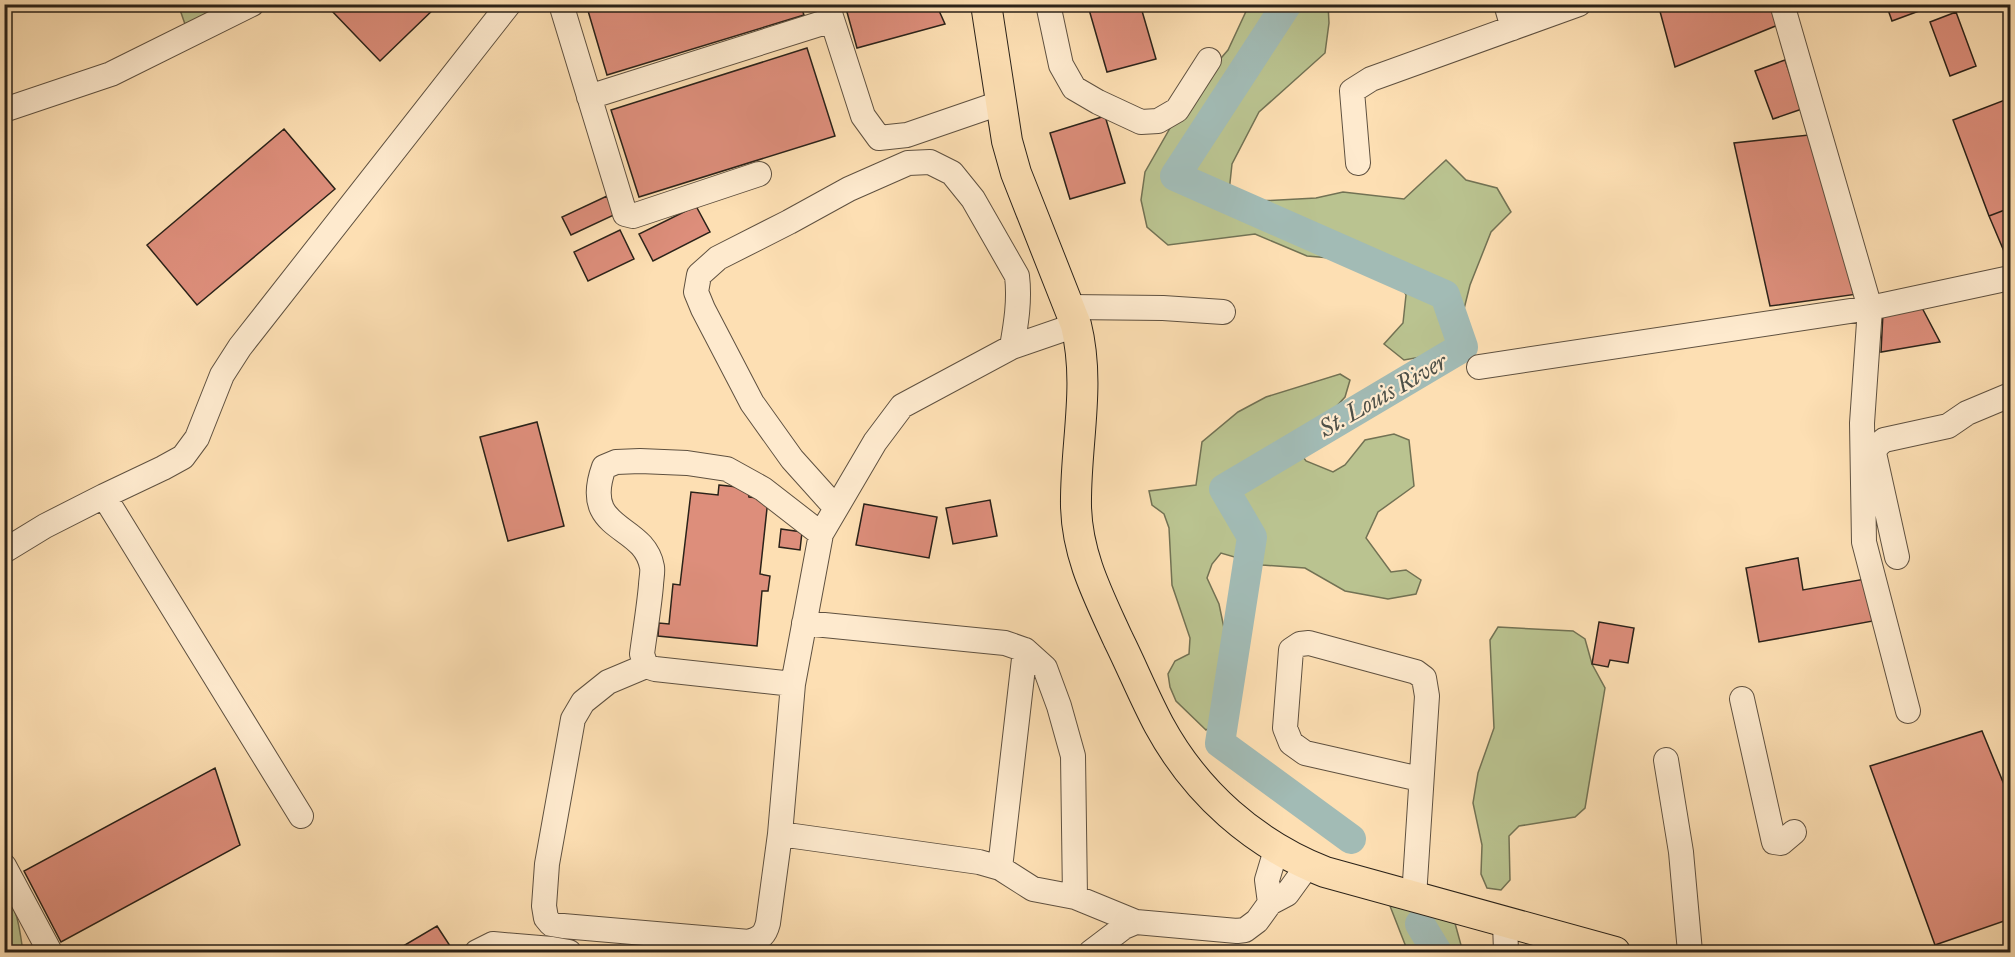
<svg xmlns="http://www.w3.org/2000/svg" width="2015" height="957" font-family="'IM FELL Great Primer',serif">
<rect width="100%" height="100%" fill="#fddfb3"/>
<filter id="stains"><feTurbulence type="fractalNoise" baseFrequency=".00333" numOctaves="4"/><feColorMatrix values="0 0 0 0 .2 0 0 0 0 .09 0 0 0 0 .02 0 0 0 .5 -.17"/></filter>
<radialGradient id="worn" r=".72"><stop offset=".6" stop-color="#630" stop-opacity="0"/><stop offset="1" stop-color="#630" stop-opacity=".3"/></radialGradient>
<!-- green -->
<path fill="#bac390" stroke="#727254" stroke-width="1.5" d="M178,4L233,5L187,30Z
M1328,4L1329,23L1325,53L1259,112L1232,164L1229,192L1258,201L1316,198L1343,192L1404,199L1446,160L1466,180L1497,188L1511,212L1491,232L1470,285L1456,341L1432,355L1404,360L1384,344L1403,323L1406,295L1392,270L1365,261L1307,256L1255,234L1168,245L1147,227L1141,200L1145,172L1189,95L1228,50L1249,5Z
M1340,374L1350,380L1345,397L1297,449L1306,461L1333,472L1345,465L1365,440L1394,434L1409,440L1414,486L1378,512L1366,538L1391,572L1406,570L1421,580L1416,594L1388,599L1345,591L1305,568L1262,565L1221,553L1212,564L1207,578L1219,604L1240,705L1206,730L1176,701L1170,687L1168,674L1175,661L1189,654L1190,638L1172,585L1169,528L1164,514L1152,505L1149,491L1196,485L1202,442L1238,412L1266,397Z
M1498,627L1573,631L1585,639L1592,664L1605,688L1585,808L1575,817L1519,826L1509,836L1510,880L1501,890L1487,888L1481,874L1482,845L1473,803L1478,773L1494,728L1490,640Z
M4,892C18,908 20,932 23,952H5Z
M1390,906L1453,916L1461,945L1460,952H1408Z"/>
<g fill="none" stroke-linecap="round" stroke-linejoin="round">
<!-- river -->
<path stroke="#a2bbb5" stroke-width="30" d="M1287,4L1175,176L1445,295L1463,347L1224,489L1252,537L1220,743L1351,839
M1420,924L1437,952"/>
</g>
<!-- building -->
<path fill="#dd8e7b" stroke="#2a2219" stroke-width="1.5" d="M335,4H439L380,61L330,9Z
M586,4H800L804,15L607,75Z
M936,4L945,24L857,48L845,5Z
M1095,4H1140L1156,59L1107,72L1088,6Z
M1658,4H1771L1778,25L1675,67Z
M1886,4H1938L1892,21Z
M1956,12L1976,66L1950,76L1930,22Z
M807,48L835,136L639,197L611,110Z
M1785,60L1802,109L1773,119L1755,71Z
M2010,98V208L1989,216L1953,120Z
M1105,116L1125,183L1070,199L1050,133Z
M284,129L335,189L197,305L147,245Z
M1809,135L1858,294L1770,306L1734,143Z
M607,196L616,214L571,235L562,217Z
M696,206L710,232L653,261L639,234Z
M2010,208V255L2006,256L1989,216Z
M620,230L634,259L588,281L574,252Z
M1920,304L1940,342L1881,352L1883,313Z
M537,422L564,526L508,541L480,437Z
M719,485L747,488L749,497L768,499L760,574L770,576L768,591H762L757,646L658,636L659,623L669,624L673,584L680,585L691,492L718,495Z
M990,500L997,536L953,544L946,508Z
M864,504L937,517L929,558L856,545Z
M781,529L802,532L800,550L779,547Z
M1798,558L1803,590L1865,579L1873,621L1759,642L1746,568Z
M1599,622L1634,628L1628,663L1610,660L1608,667L1592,664Z
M1982,731L2010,799V919L1935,945L1870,766Z
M215,768L240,845L61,942L24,871Z
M437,926L454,952H393Z"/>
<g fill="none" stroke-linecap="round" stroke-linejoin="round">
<defs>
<path id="minor" d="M561,4L625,214L633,216L759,174
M827,4L863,116L879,138L907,135L1000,103
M1048,4L1061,65L1074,88L1098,102L1141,122L1158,121L1177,110L1209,60
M1506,4L1513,28
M1782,4L1870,308L1862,423L1864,542L1908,711
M589,97L832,20
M4,110L111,74L252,4
M1358,163L1352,91L1371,79L1579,4
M1069,307L1163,308L1223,312
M1479,367L1870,308L2010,278
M104,496L301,816
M836,508L792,459L752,403L703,309L696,292L699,275L718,258L789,222L849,189L908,163L930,162L952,173L973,199L1017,276C1020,300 1016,324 1012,347
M4,551L45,526L104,496L163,468L183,457L197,438L222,375L240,347L509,4
M1897,557L1874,453L1877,446L1884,440L1948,426L1967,413L2010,395
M804,623L1005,643L1025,650L1045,668L1059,706L1073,756L1075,897L1136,922
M646,666L608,682L583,702L573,719L547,864L544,906L546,918L551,924L563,926L749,942C761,938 765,935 768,923L780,834L793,684L821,534L875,442L902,406L1012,347L1076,325
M793,684L655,669L646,666L642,654C645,631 649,608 651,585C651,580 653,572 652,567C644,522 580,533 604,467L616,462L640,461L687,463L727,469L763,489L821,534
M1742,699L1773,838L1774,842L1781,843L1794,832
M1666,760L1681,852L1690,952
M780,834L979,862L1000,868L1033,889L1075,897
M4,866L50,952
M1000,868L1025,650
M1414,897L1427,696L1424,678L1416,672L1309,643L1300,644L1291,650L1285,728L1291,743L1305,753L1420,779
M1270,903L1267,880L1276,850
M1505,922L1506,952
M477,952L493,944L552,949L569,952
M1091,952L1124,927L1136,922L1237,931L1245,930L1257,921L1270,903L1287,894L1308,865"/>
<path id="major" d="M986,4L1007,141L1016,173L1076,325C1091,385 1075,445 1076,506C1077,555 1098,595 1118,639C1132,667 1144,697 1159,725C1196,793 1254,844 1325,872L1615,952"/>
</defs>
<!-- minor casing -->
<use href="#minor" stroke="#5f5140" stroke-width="26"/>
<!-- major casing -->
<use href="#major" stroke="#2a2219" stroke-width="32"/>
<!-- minor -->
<use href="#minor" stroke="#feeace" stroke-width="24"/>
<!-- major -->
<use href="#major" stroke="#fddfb3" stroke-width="30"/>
</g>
<g text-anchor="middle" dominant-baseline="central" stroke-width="4.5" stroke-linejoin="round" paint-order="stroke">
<!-- water labels -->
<g font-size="24" font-style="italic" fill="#4e5048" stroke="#feeace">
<text transform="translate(1383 395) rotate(-30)">St. Louis River</text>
</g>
</g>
<!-- margin -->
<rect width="2015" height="957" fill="none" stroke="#fddfb3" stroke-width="24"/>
<rect x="6" y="6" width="2003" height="945" fill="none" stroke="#2a2219" stroke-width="3"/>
<rect x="12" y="12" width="1991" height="933" fill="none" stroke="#2a2219" stroke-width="1.5"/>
<rect width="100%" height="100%" filter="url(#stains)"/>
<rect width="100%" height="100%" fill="url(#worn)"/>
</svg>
